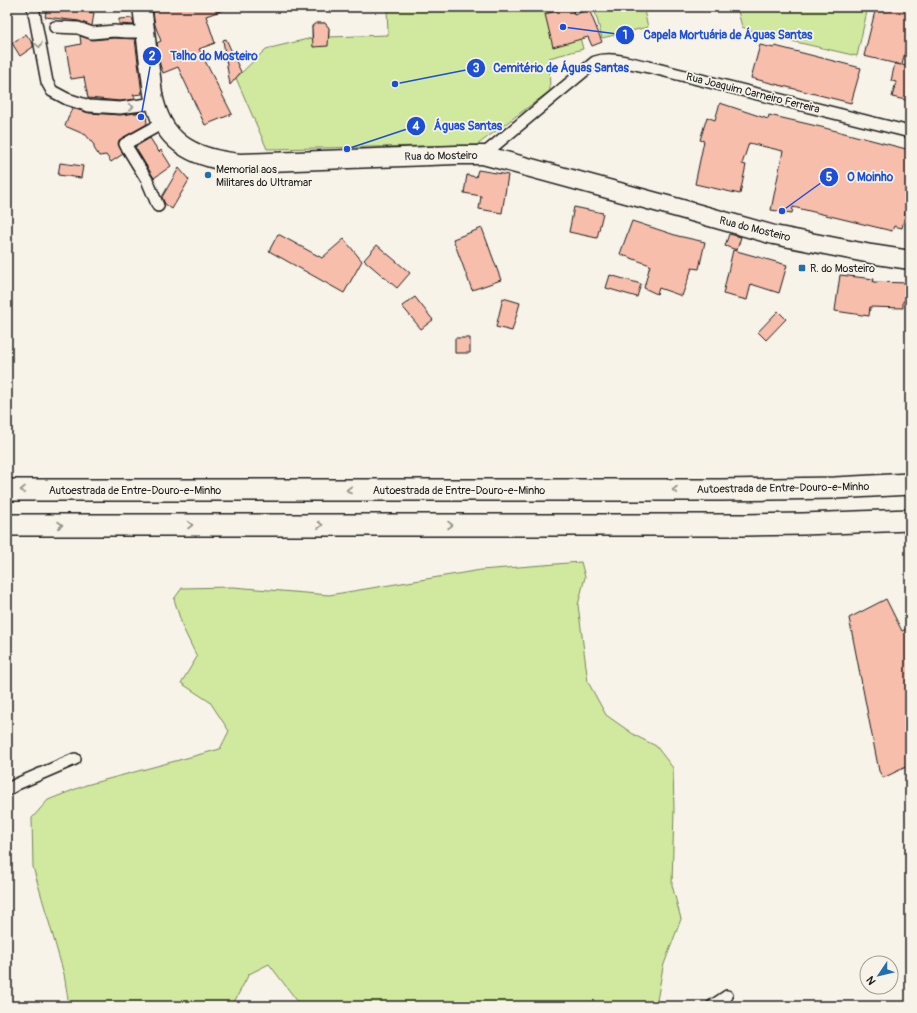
<svg xmlns="http://www.w3.org/2000/svg" width="917" height="1013" font-family="Pangolin,sans-serif">
<rect width="100%" height="100%" fill="#f7f3e8"/>
<filter id="ink" filterUnits="userSpaceOnUse"><feTurbulence type="fractalNoise" baseFrequency=".025" numOctaves="2"/><feDisplacementMap in="SourceGraphic" scale="8" xChannelSelector="R" yChannelSelector="G"/><feConvolveMatrix kernelMatrix="1 2 1 2 8 2 1 2 1" color-interpolation-filters="sRGB"/></filter>
<g filter="url(#ink)">
<!-- green -->
<path fill="#d1e99e" stroke="#76825d" d="M387,7H572L583,49L549,58L550,91L477,145L267,149L236,78L266,49L312,38V26L316,23H325L329,28V37L388,35Z
M594,7H643L648,27L602,38Z
M737,7H868L857,56L761,34L742,27Z
M581,562L585,577L578,605L588,682L606,715L636,736L656,746L673,768L674,810L672,885L681,919L663,967L656,1006H297L298,1002L269,964L249,974L232,1006H69L64,974L33,867L32,818L48,800L86,785L220,749L229,731L210,702L181,683L197,657L183,628L174,599L182,588L233,587L329,595L481,570Z"/>
<!-- building -->
<path fill="#f7beac" stroke="#1c1c1c" d="M47,7H72V9L94,13L92,26L79,21L45,17Z
M167,7H226V9L206,16L215,43L199,49L232,114L205,125L178,67L163,73L160,65L157,43L161,41L155,25L153,12Z
M570,7H572L574,15L589,9L602,42L592,46L588,37L553,47L545,14Z
M876,7H910V31L902,65L910,67V101L892,97L896,82L891,81L895,63L901,65L864,56Z
M132,18L134,25L119,24V19Z
M316,23H325L329,28L328,46L313,47L312,26Z
M26,34L33,44V47L20,56L12,43Z
M80,36L92,40L114,38L135,39L142,94L133,95L136,99L120,101L88,98L84,77L71,79L66,47L81,44Z
M226,39L241,72L230,85L223,40Z
M760,45L774,48L775,46L861,68L851,103L751,78Z
M720,103L768,119L769,115L821,127L910,150V193L902,228L894,226L892,231L793,207L792,213L771,210L783,151L749,143L742,164L746,165L740,194L695,184L704,141L700,140L707,117L715,120Z
M72,108L89,113L120,115L144,112L146,114L147,124L119,140L118,144L123,154L111,162L106,155L99,156L94,148V145L86,135L65,126Z
M150,138L159,152L161,150L171,166L154,178L135,147Z
M60,163L83,166L81,178L58,175Z
M179,168L189,180L172,209L165,204L162,197Z
M478,170L508,175L502,213L479,209L481,196L464,193L467,175L476,177Z
M574,207L603,213L597,238L569,232Z
M632,221L678,236L705,242L699,269L692,268L682,296L659,288L657,294L644,288L650,265L620,254Z
M482,228L501,280L472,290L453,239Z
M278,234L322,258L344,239L362,261L344,293L269,251Z
M729,234L741,237L737,250L725,246Z
M377,245L410,273L397,288L364,260Z
M733,250L787,265L779,293L751,284L747,300L723,294Z
M610,275L641,284L637,297L606,288Z
M840,275L874,279L873,282L910,283V301H903V308L870,307L869,316L835,311Z
M415,297L433,320L421,329L402,306Z
M503,298L520,303L512,331L496,327Z
M778,311L786,319L766,340L758,332Z
M455,338H470V353H455Z
M886,599L902,631L910,627V765L883,778L879,771L849,618Z"/>
<g fill="none" stroke-linecap="round" stroke-linejoin="round">
<defs>
<path id="street" d="M33,7L47,82L52,91L67,99L89,106L120,108L155,103
M55,27L78,28L92,33L114,31L126,32H145
M483,155L595,62C612,56 632,64 649,67L910,132
M158,206L147,180L125,144L154,128L161,120
M7,790L17,784L75,759
M712,1006L727,996"/>
<path id="primary" d="M142,7C145,28 147,49 150,70C152,81 152,93 155,103C166,147 200,159 240,163L456,155H483L678,208L774,235L871,254L910,260"/>
<path id="highway" d="M7,490H721L835,488L910,484
M7,525H746L803,524L910,520"/>
</defs>
<!-- street casing -->
<use href="#street" stroke="#1c1c1c" stroke-width="14"/>
<!-- primary casing -->
<use href="#primary" stroke="#1c1c1c" stroke-width="21"/>
<!-- highway casing -->
<use href="#highway" stroke="#1c1c1c" stroke-width="24"/>
<!-- street -->
<use href="#street" stroke="#f7f3e8" stroke-width="11"/>
<!-- primary -->
<use href="#primary" stroke="#f7f3e8" stroke-width="18"/>
<!-- highway -->
<use href="#highway" stroke="#f7f3e8" stroke-width="21"/>
</g>
<!-- one-way arrows -->
<defs><path id="oneway-chevron" d="M-2-3.5L2.5 0L-2 3.5" fill="none" stroke-width="1.6" stroke-linecap="round" stroke-linejoin="round"/></defs>
<g stroke="#94928c">
<use href="#oneway-chevron" transform="translate(39 45) rotate(79)"/>
<use href="#oneway-chevron" transform="translate(131 107) rotate(-8)"/>
<use href="#oneway-chevron" transform="translate(23 490) rotate(180)"/>
<use href="#oneway-chevron" transform="translate(349 490) rotate(180)"/>
<use href="#oneway-chevron" transform="translate(675 490) rotate(180)"/>
<use href="#oneway-chevron" transform="translate(60 525)"/>
<use href="#oneway-chevron" transform="translate(190 525)"/>
<use href="#oneway-chevron" transform="translate(320 525)"/>
<use href="#oneway-chevron" transform="translate(450 525)"/>
</g>
</g>
<!-- markers -->
<g fill="#1f6fb2" stroke="#f7f3e8" stroke-width="1.5">
<circle cx="208" cy="175" r="4"/>
<rect x="798" y="264" width="8" height="8" rx="2"/>
</g>
<g text-anchor="middle" dominant-baseline="central" stroke-width="3.5" stroke-linejoin="round" paint-order="stroke">
<!-- street labels -->
<g font-size="11" fill="#1c1c1c" stroke="#f7f3e8">
<text transform="translate(753 93) rotate(14)">Rua Joaquim Carneiro Ferreira</text>
<text transform="translate(441 156) rotate(-1)">Rua do Mosteiro</text>
<text transform="translate(755 229) rotate(14)">Rua do Mosteiro</text>
<text transform="translate(783 488) rotate(-1)">Autoestrada de Entre-Douro-e-Minho</text>
<text x="135" y="490">Autoestrada de Entre-Douro-e-Minho</text>
<text x="459" y="490">Autoestrada de Entre-Douro-e-Minho</text>
</g>
<!-- poi labels -->
<g font-size="11" fill="#1c1c1c" stroke="#f7f3e8" text-anchor="start">
<text x="216" y="169">Memorial aos<tspan x="216" dy="13">Militares do Ultramar</tspan></text>
<text x="810" y="268">R. do Mosteiro</text>
</g>
</g>
<!-- callouts -->
<path fill="none" stroke="#1d4ed8" stroke-width="1.5" d="M563 27L625 35M141 117L152 56M395 84L476 68M347 149L416 126M782 211L829 177"/>
<g fill="#1d4ed8" stroke="#f7f3e8" stroke-width="1.5">
<circle cx="563" cy="27" r="4"/>
<circle cx="141" cy="117" r="4"/>
<circle cx="395" cy="84" r="4"/>
<circle cx="347" cy="149" r="4"/>
<circle cx="782" cy="211" r="4"/>
<circle cx="625" cy="35" r="10"/>
<circle cx="152" cy="56" r="10"/>
<circle cx="476" cy="68" r="10"/>
<circle cx="416" cy="126" r="10"/>
<circle cx="829" cy="177" r="10"/>
</g>
<g font-size="12" text-anchor="middle" font-weight="bold" fill="#fff">
<text x="625" y="39">1</text>
<text x="152" y="60">2</text>
<text x="476" y="72">3</text>
<text x="416" y="130">4</text>
<text x="829" y="181">5</text>
</g>
<g font-size="12" text-anchor="middle" font-weight="bold" fill="#1d4ed8" stroke="#f7f3e8" stroke-width="3.5" stroke-linejoin="round" paint-order="stroke">
<text x="728" y="39">Capela Mortuária de Águas Santas</text>
<text x="214" y="60">Talho do Mosteiro</text>
<text x="561" y="72">Cemitério de Águas Santas</text>
<text x="468" y="130">Águas Santas</text>
<text x="870" y="181">O Moinho</text>
</g>
<!-- margin -->
<rect width="917" height="1013" fill="none" stroke="#f7f3e8" stroke-width="24"/>
<rect x="12" y="12" width="893" height="989" fill="none" stroke="#1c1c1c" stroke-width="1.5" filter="url(#ink)"/>
<!-- north arrow -->
<g transform="translate(879 975) rotate(235)"><circle r="19" fill="#f7f3e8" stroke="#9f9d96"/>
<path d="M0-3L7 15L0 10L-7 15Z" fill="#1f6fb2"/>
<text y="-6" font-size="11" font-weight="bold" text-anchor="middle" fill="#1c1c1c">N</text>
</g>
</svg>
